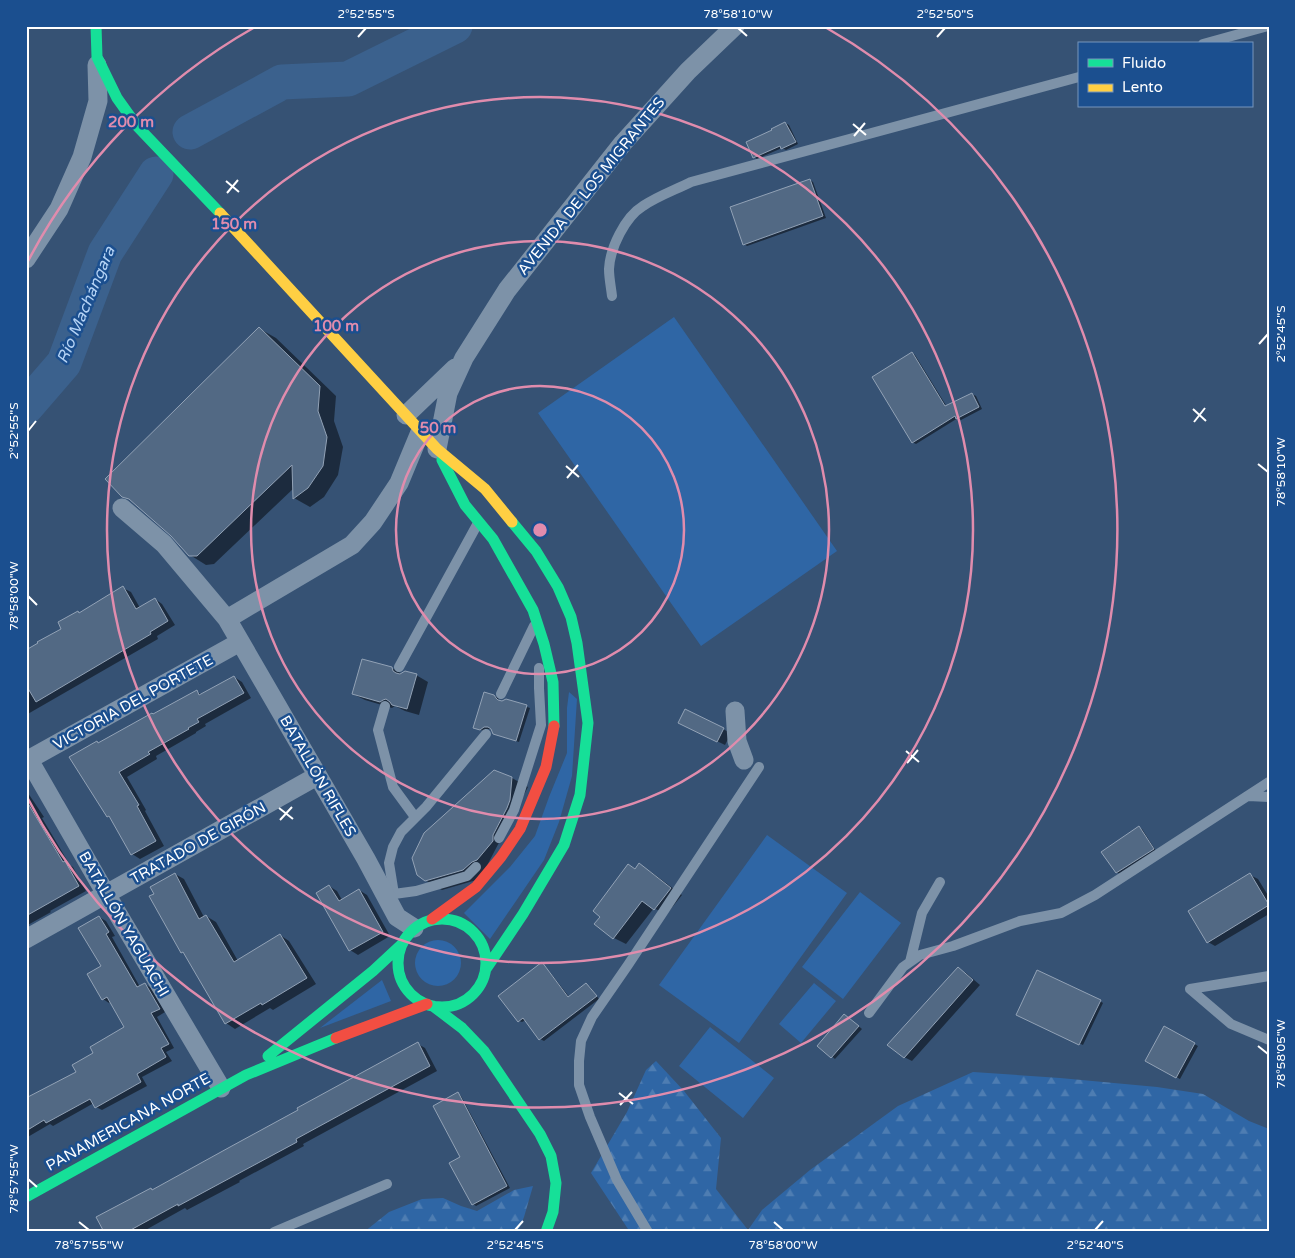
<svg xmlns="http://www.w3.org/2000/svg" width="1295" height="1258" font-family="'Varela Round',sans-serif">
<defs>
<pattern id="forest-firs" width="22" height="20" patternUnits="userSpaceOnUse" patternTransform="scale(1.25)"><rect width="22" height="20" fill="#2f66a5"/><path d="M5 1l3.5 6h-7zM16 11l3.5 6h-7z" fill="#4e7db2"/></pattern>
</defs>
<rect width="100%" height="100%" fill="#365274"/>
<!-- green -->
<path fill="#2f66a5" d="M674,317L837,551L701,646L538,413Z
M569,692L577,699L572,776L559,822L544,860L490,939L464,913L510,867L535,836L549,797L567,753V708Z
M767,835L847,893L739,1043L659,985Z
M860,892L901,923L843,999L802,967Z
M415 963a23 23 0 1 1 46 0a23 23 0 1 1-46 0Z
M382,980L391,1001L320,1028Z
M814,983L836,1001L801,1043L779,1024Z
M710,1027L774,1078L743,1118L679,1066Z"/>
<!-- forest -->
<path fill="url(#forest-firs)" d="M656,1061L684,1091L721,1138L716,1189L748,1230L762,1210L810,1170L898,1106L973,1072L1060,1078L1157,1087L1203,1094L1249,1121L1269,1129V1232H630L591,1173L627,1112L646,1070Z
M533,1186L524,1217L518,1232H364L389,1212L422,1199L443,1198L461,1206L477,1211L514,1190Z"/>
<!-- shadow -->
<path fill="#0007" d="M785,123L789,125L798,144L786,150L782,148L757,159L754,157L774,131Z
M810,180L813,182L826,218L747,246L744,244Z
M260,329L276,338L336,396L334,421L343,447L338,475L324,497L310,507L294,498V488L214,564L206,565L190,555L172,535L136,503L123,496Z
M912,353L915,355L947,407L972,394L976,396L982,409L961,420L958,418L916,444L912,442Z
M123,588L131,592L140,608L155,599L162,604L175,625L157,636L158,639L26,715V651L63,629L80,614Z
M392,668L402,674L416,675L428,682L419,715L405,711L395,706L392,708L365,700L353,694Z
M234,677L242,682L251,698L205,724L206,726L196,732V733L156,756L157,759L127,777L146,810L145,811L164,846L140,859L132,854L112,819L107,816L97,742L100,744L197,692L203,695Z
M494,696L498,698L499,702H502L506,700L530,708L519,742L498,735L492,729H488L484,731L478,729Z
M686,711L731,733L725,745L688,727Z
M512,778L528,787L480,879L442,890L425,880Z
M26,790L44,817L42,818L70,865L73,867L86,891L50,911L51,912L26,926Z
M1139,828L1142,829L1156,851L1120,874L1116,872Z
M629,865L636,870L639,865L651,872L682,895L666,915L654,908L626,944L614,938L596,924L602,916Z
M175,874L184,879L204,917L206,916L216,922L238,961L280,935L289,941L316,984L273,1010L270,1008L235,1029L226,1023L186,955L182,952L151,897L155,894Z
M1250,875L1258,879L1269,897V914L1215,946L1208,942Z
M329,886L337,891L342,900L359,890L367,895L390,936L358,955L350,950L318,893Z
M99,917L106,921L115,936L112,937L140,987L145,984L151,988L165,1012L157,1017L174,1048L166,1052L172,1061L142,1077L147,1086L102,1110L96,1107L94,1103L53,1126L50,1124L26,1138V1098L78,1073L95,1054L126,1028L111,1001L109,1003L103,999V966Z
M542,964L545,966L570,998L586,985L590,987L599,999L544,1041L540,1039L526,1020L522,1022L519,1021Z
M958,969L966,973L980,985L912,1061L904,1057Z
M1100,1001L1103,1003L1083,1045L1021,1016Z
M848,1017L862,1029L835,1059L819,1046Z
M1164,1028L1198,1046L1180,1079L1146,1061Z
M418,1044L425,1048L437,1071L303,1144L304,1146L239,1181L240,1182L187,1210L185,1208L142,1232H106L153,1191Z
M458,1094L461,1096L510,1188L476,1206L473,1204L462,1157Z"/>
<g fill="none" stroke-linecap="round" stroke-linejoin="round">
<!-- river -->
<path stroke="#3b618d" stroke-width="35" d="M190,132L282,82L348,79L455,26
M26,407L64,363L105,253L156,174"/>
</g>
<!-- building -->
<path fill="#526984" stroke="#92a2b6" d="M785,122L796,142L781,149L780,146L753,158L746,142L772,130L771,129Z
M810,179L823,216L743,245L730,207Z
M259,327L320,386L318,411L327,437L323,466L308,488L293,499L292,465L197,556H189L171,536L129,499L122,497L105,479Z
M912,352L945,406L972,393L979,407L956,419L955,416L912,443L872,377Z
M123,586L136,609L155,598L168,621L150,632L151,634L36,702L26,685V650L38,643L37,642L61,629L58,622L78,611L79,613Z
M362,659L392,667L393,671L396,673L400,674L405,671L417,674L407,709L392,705L390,702L386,699L383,700L380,702L352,694Z
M234,676L244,693L197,719L199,722L188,728L189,729L148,752L150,754L119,772L139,805L137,806L156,841L131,855L109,816L107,817L69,757L97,741L98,743L152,713L153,714L197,690L199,695Z
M484,692L494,695L496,698L498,700L502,701L506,699L527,705L516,741L493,734L491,729L488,727H484L480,730L473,728Z
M685,709L724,728L717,742L678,723Z
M494,770L512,777L510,800L507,808L493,835V841L477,860L472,862L463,870L425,881L417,875L412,858L424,833Z
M26,800L63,862L65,861L79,886L26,916Z
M1139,826L1154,849L1116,873L1101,852Z
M639,863L671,888L654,910L642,901L613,939L594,924L600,917L593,911L628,864L635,869Z
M175,873L199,919L206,915L234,962L280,934L307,978L262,1005L261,1003L225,1024L183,952L181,953L149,896L154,894L150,887Z
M1250,873L1269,905L1207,943L1188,911Z
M329,885L339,901L359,889L383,932L349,951L316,893Z
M99,916L109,932L106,934L137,987L145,983L160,1009L151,1013L169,1044L161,1048L166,1057L137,1074L141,1082L95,1108L90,1099L46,1123L44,1120L26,1131V1098L76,1072L72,1065L93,1053L90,1047L124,1027L107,997L102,1000L87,974L101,966L78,928Z
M542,962L568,997L586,983L597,996L539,1040L523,1018L518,1022L498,996Z
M958,967L973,980L904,1058L887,1045Z
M1037,970L1101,1000L1079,1045L1016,1015Z
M844,1014L859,1026L831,1058L817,1046Z
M1164,1026L1195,1043L1176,1078L1145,1061Z
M418,1042L430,1066L296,1139L297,1142L178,1206V1204L127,1232H104L96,1217L151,1188L152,1190L230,1147L298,1110L297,1108Z
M458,1092L507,1186L472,1205L449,1163L460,1157L433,1106Z"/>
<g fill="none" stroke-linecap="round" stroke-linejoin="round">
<!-- lane -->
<path stroke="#7d92a8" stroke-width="10" d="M1203,44L1268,26
M612,296C611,287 609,278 609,269C610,248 625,217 643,206C658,196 675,190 691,182L1079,77
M399,667L478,523
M501,694L534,626
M385,706L378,730L393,787L415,817
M1248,796L1269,797
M499,838L514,810L541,725L539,688V668
M394,894L389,863L393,847L401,832L426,807L486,734
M387,898L394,894L416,891L467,876L476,867
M910,962L922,913L940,882
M1190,989L1231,1024L1269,1040
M1190,989L1269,976
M869,1013L903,967L920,955L953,946L1020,921L1061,913L1095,895L1269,782
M274,1232L387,1184
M648,1232L617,1180L590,1117L579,1085V1061L581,1041L592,1017L628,965L759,767"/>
<!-- street -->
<path stroke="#7d92a8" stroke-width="19" d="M26,259L59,209L82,157L98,101L97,65
M406,415L455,368
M437,449L448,393L464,358L507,290L623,143L688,71L735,26
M122,508L164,544L227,619L366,859L397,917L414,928
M227,619L352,545L373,522L399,483L421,430
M735,711L737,741L744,760
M29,760L106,894L221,1088
M26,761L240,642
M26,939L317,776"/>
<!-- fast -->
<path stroke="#16e098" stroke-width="11" d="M96,26L97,57L117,98L137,126L220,213
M442,460L465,505L493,539L533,610L544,644L553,682L554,726
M398 963a44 44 0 1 1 88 0a44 44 0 1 1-88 0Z
M486,969L523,914L564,845L580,795L588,723L577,643L571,617L558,587L536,551L512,522
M433,1006L462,1028L484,1051L540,1134L551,1156L556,1183L553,1212L546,1232
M268,1056L373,971L401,945
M26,1197L246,1075L336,1038"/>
<!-- slow -->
<path stroke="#ffcf43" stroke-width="11" d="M220,213L437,449L485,489L512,522"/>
<!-- jam -->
<path stroke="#f24e42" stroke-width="11" d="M432,919L476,887L501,857L520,829L546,767L554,726
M336,1038L427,1004"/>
</g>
<!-- ticks -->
<path fill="none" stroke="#fff" stroke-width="2" d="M738,28L747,36M358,37L366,28M937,37L945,28M853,124L866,135M854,136L865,123M226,181L239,192M227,193L238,180M1259,344L1268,334M1193,409L1206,421M1194,422L1205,408M28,431L36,421M1258,464L1268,472M566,466L579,477M567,478L578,465M28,596L37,605M906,751L919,762M907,763L918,750M279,808L293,819M280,820L292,807M1258,1046L1268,1054M619,1093L633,1104M620,1105L632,1092M28,1179L37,1187M79,1222L89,1230M774,1222L783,1230M515,1230L523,1221M1095,1230L1103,1221"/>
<!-- distance rings -->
<g fill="none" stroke="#e08cad" stroke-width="2.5">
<circle cx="540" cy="530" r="144"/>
<circle cx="540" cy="530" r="289"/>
<circle cx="540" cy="530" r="433"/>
<path d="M27 263A578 578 0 0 1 255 27M825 27A578 578 0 1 1 27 797"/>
</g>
<g text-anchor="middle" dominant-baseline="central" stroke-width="5" stroke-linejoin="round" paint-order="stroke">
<!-- street labels -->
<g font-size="15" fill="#fff" stroke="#1b4f8f">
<text transform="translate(591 186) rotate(-51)">AVENIDA DE LOS MIGRANTES</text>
<text transform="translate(133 702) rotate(-29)">VICTORIA DEL PORTETE</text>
<text transform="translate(318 776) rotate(60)">BATALLÓN RIFLES</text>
<text transform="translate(198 843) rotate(-29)">TRATADO DE GIRÓN</text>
<text transform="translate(124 924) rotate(60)">BATALLÓN YAGUACHI</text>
<text transform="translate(128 1122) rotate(-29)">PANAMERICANA NORTE</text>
</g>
<!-- water labels -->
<g font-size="16" font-style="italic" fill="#b5d3f5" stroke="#1b4f8f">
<text transform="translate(86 305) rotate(-67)">Río Machángara</text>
</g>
</g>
<circle cx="540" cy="530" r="8" fill="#e08cad" stroke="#1b4f8f" stroke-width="2.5"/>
<g font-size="15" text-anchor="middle" font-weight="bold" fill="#e08cad" stroke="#1b4f8f" stroke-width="5" stroke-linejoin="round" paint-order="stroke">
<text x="131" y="127">200 m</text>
<text x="234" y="229">150 m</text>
<text x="336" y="331">100 m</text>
<text x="438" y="433">50 m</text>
</g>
<!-- border -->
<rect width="1295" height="1258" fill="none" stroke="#1b4f8f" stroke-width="55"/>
<!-- legend -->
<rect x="1078" y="42" width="175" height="65" fill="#1b4f8f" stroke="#7695bc"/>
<rect x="1088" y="59" width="25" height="8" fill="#16e098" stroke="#7695bc"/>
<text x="1122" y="68" font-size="15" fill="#ffffff">Fluido</text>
<rect x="1088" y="84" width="25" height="8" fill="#ffcf43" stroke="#7695bc"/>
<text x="1122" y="92" font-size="15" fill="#ffffff">Lento</text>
<rect x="28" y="28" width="1240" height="1202" fill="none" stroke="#fff" stroke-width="2"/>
<g font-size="12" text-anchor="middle" fill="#fff">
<text x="366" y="18">2°52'55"S</text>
<text x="738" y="18">78°58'10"W</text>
<text x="945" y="18">2°52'50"S</text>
<text transform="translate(1281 334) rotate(-90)" y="4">2°52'45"S</text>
<text transform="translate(14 431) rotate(-90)" y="4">2°52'55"S</text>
<text transform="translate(1281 472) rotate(-90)" y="4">78°58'10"W</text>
<text transform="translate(14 596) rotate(-90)" y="4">78°58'00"W</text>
<text transform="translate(1281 1054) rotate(-90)" y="4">78°58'05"W</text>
<text transform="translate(14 1179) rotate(-90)" y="4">78°57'55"W</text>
<text x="89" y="1249">78°57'55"W</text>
<text x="515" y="1249">2°52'45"S</text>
<text x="783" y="1249">78°58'00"W</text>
<text x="1095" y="1249">2°52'40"S</text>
</g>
</svg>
